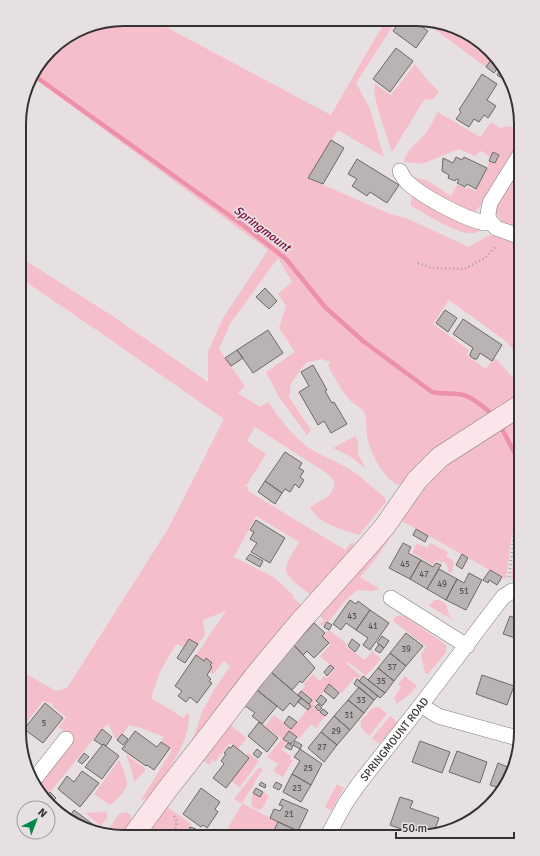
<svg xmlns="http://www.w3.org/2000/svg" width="540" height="856" font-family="Signika,sans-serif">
<rect width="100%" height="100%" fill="#e7e0e2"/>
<!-- green -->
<path fill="#f5becb" d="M124,19H151L331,115L374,40L386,21H396L356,83L370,109L384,157L338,130L308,178L390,214L406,218L469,247C494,232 494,231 521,240V370L518,367L513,350L507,342L449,300L433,324L469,350L466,355L486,369L494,357L521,386V392L506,405L435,451L401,483L398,485C384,479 369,451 367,436C366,427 367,420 364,412C362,407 356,406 352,402C342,393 335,378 328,366L330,362L321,359L306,363L291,383L289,397L311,430L307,435L279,397L266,372L295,352L279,328L286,306L278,294L292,282L278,258L231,322L219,349L245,386L238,393L260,407L268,402C279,417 289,432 304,444C316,454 330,458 344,466C359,474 372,487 385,498L386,502L359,535C341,529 321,525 310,508C323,497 330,502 335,482L328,474L255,427L247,441L266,454L246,486L248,487V491L345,550L352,542L355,546L311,595C305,590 284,577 286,568C288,559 295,550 299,542L256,516L234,557L275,578L294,596L293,598L302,605L190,747L203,710L214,690L230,666L224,661L213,674L209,672L212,667L210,665L212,663L206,658L204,661L196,655L226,611L203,620L205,635L198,644L189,639L183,647L176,644L160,672L151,698L184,718L187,713L189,715C190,745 164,776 147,798L144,800H141L172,750L161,742L164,737L141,728L129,725L117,741L108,724L102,729L46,797L38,786L74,739L60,728L59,729L58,728L66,717L52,706L53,704L43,701L27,722L24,719L21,722L24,725L21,730L23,733L20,737L19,688L28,675L56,691L67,688L168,529L224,419L98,331L20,278V257L111,315L208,382V352L223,318L268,250L31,76L54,45L84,27Z
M423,21H437L480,41L493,57L486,67Z
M415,64L429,82L439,91L434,99L424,100L392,152C388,138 371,96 375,84L391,95Z
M438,112L480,137L491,122L500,128L507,126L521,129V140L481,205L474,213L467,215L410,176L428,181L451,196L457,185L467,189L468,187L475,191L487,168L489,161L495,163L499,154L493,152L491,158L483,152L480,151L475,156L459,149L422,164L404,162C407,148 417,144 425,134C430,128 434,119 438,112Z
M521,165V228L520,229L502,222L495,212L497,205Z
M413,191L482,229C480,230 477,233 474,233C459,236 426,214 411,206V201Z
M521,413V582L511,579L516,536L512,534L506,579L402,521L374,561L360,577L380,589L371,591L357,590L347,599L324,627L320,624L324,620L320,616L370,558L434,474Z
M355,436L358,441V454L366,469L351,457L333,448Z
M417,543L427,548L430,543L448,552L446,556L454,561L452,573L448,571L447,564L443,561L442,563L436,560L433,565L412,553Z
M434,600H439L446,604L449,615L453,620L429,606Z
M400,615L405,616L446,645V652L428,674L425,673L421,654L426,647L423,644L393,621L395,617Z
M329,630L347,644L345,646L365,660L372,651L381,659L366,676L348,662L347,664L361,676L357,679L355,677L341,694L329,685L313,704L325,716L316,728L311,724L299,739L289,731L283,738L287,741L282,750L291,756L290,759L293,760L283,777L273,771L278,764L267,757L282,739L265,726L274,715L291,729L311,706L309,704L312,700L301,691L305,686L303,684L313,674L320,681L324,676L327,678L335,669L320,656L330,645L322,636Z
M405,676L417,686L410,694L397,704L394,698L401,687L398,684Z
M379,707L387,714L369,736L361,727V721L372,708Z
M390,716L398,722L379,744L372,738Z
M229,724L247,738L238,749L230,743L215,762L213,760L209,765L201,758Z
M248,753L259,761L240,787L231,781L249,758L246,755Z
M126,754L146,769L135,782Z
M119,760C122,766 126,775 127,782C128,790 116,801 110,805L94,794Z
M259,767L263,770L254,782L255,783L242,803L278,822L271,837H253L255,832L250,830L248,836L228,828L242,804L234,799Z
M337,784L344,788L331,811L325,807Z
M263,792L269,796L262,809L259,810L252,807L251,801L253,793L260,797Z
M166,806L191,824L186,836H141Z
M106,812L108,816L101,826L85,813Z
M126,812L131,815V820L121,836H110L105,834L119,814Z"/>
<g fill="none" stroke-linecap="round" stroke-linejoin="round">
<!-- stream -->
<path stroke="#ed90aa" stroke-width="4.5" d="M32,74L244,226L286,259L325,307L363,341L432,392C440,394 449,393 458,394C471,395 481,406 491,413
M502,429L521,465"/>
</g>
<!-- building -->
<path fill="#b9b3b4" stroke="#6e6869" d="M400,21H414L428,31L416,48L393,31Z
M396,48L413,61L390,92L373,79Z
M486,49L490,54L488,57L483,53Z
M491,60L499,66L494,73L486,67Z
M501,68L513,84V85L497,75Z
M482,74L497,84L487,100L496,106L488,118L484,115L479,122L474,119L469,127L456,119L461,112L459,110Z
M331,140L344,148L323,184L308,178Z
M493,152L499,155L495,163L489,161Z
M456,157L462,160L464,157L487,168L476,189L467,184L465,187L457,183L459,180L456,179L455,181L448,178L449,175L442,171L443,158L453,163Z
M357,159L399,185L387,203L370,192L367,196L352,186L357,179L348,174Z
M265,288L277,301L269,309L256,297Z
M445,310L457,318L448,332L436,323Z
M463,319L502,345L492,361L480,353L477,359H474L470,356V354L473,348L453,334Z
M268,330L283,353L253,373L237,350Z
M237,350L243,358L231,366L225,358Z
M313,365L327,390L325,391L332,403L334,402L347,424L331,433L324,421L318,425L299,392L309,386L301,372Z
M285,452L302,463L299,468L304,471L300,477L304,480L299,488L295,484L290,492L285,489L282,493L265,481Z
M265,481L282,493L275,504L258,492Z
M256,520L285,538L270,563L251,552L257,543L250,539L254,532L250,530Z
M416,529L428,536L425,542L413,535Z
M403,543L411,547L408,553L421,560L410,579L389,568Z
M250,554L263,561L260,567L246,559Z
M462,554L468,558L462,569L456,565Z
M421,560L433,567L436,563L441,565L427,589L410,579Z
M439,569L457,579L446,600L427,589Z
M490,570L502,577L497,585L489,580L488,583L483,580Z
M469,573L482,580L466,610L446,600L457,579L464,583Z
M350,600L356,604L358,601L370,610L356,630L346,623L341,630L333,624Z
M370,610L389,623L370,650L363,645L368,638L356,630Z
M510,616L521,620V640L503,634Z
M327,622L332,625L329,630L324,627Z
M314,623L325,633L322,636L329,643L314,658L307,651L303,655L294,645Z
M406,633L423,646L406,666L390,653Z
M382,636L389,641L384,648L377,643Z
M189,639L198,644L185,663L177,658Z
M352,639L360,645L355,652L348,646Z
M379,644L384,648L380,653L375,650Z
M294,645L315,668L302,683L300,681L292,690L271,672Z
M390,653L406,666L394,681L378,668Z
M196,655L204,661L206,658L212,663L210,665L212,667L207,675L211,679L209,681L212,683L197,703L190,697L186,702L178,696L182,691L175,686Z
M330,665L334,668L327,676L324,672Z
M378,668L394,681L385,693L368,680Z
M271,672L301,698L294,707L290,703L283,711L257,690Z
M482,675L514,686L507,705L476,694Z
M363,676L385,693L380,698L359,681Z
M357,679L378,696L374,700L354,684Z
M329,684L339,693L334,699L324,691Z
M359,687L374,700L364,713L348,700Z
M257,690L277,706L262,724L252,716L255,713L244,705Z
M301,691L312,700L309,704L298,695Z
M521,693V707L517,705Z
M321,695L327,700L322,706L316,701Z
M301,698L311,706L308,710L298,702Z
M348,700L364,713L350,730L334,716Z
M45,703L63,718L43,743L24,729Z
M318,704L322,708L319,711L315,707Z
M323,709L328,713L325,716L320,712Z
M289,716L297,722L291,729L284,723Z
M334,716L350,730L337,745L321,732Z
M259,722L278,738L267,752L248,736Z
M102,729L112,737L106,746L103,744L102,745L94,740Z
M135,731L157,747L161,742L170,748L154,770L147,765L146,766L122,749Z
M289,731L297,737L291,744L283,739Z
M321,732L337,745L324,762L308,748Z
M122,734L128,739L123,745L117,740Z
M295,741L302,745L300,749L293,745Z
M420,741L450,752L442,773L412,762Z
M288,743L293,746L291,750L285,747Z
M103,744L119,756L102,779L85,767Z
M233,745L249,758L226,788L213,778L224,764L221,761L226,754L224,753L229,747L231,748Z
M257,749L262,753L258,758L253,754Z
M300,749L322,764L311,785L292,774L300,761L294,757Z
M457,751L487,762L480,783L449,772Z
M84,753L89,757L82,764L78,761Z
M498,763L510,768L502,789L490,785Z
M82,771L99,783L80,807L58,789L67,776L74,782Z
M292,774L311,785L301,802L283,792Z
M261,782L266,785L265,788L259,785Z
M276,782L282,785L279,790L273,787Z
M201,788L220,802L215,809L218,812L207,828L203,825L201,827L183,814Z
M256,788L263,792L260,797L253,793Z
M50,792L56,798L51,803L46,797Z
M400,797L413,801L410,808L439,818L433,834L421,836L390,825Z
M282,799L308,810L298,831L270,818L274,809L280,811L283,806L279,805Z
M74,810L99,829L97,831L68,819Z
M278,822L298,831L296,837H271Z
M190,827L196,829L194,836L187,835Z
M214,829L220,833L218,836L212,834Z
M250,830L255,831L253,837L248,836Z"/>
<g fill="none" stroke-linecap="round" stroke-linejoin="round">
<defs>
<g id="minor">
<path d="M400,171C402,175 404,179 407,182C423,197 463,218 484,223L489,220"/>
<path d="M521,237L496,228L489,220L488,214L490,203L521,153"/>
<path d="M391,598L467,646"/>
<path d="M421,705L438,716L521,739"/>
<path d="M33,781L66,739"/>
<path id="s1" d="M327,837L345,804L358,785L421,705L490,614L503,597L512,591L521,590"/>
</g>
<path id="secondary" d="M133,836L166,791L209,736L254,677L299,623L368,546L385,526L417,480L440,457L521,405"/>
</defs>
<!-- minor casing -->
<use href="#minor" stroke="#7f7a7b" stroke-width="16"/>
<!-- secondary casing -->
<use href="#secondary" stroke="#7f7a7b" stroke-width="22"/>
<!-- path -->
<path stroke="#a49ea0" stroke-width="2.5" stroke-dasharray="1 3" stroke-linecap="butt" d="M418,263L432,268L464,269L485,258L497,245
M509,577L514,535L521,523
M172,836C175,828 180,821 172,814"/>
<!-- minor -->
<use href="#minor" stroke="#fff" stroke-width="15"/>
<!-- secondary -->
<use href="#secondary" stroke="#fce4eb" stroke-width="21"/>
</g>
<g text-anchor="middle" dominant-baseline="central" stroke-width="3.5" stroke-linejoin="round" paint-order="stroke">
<!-- number labels -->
<g font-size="9" fill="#565253">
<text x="405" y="564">45</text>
<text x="424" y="574">47</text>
<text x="442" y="584">49</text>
<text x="464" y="591">51</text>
<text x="352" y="616">43</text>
<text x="373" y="626">41</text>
<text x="406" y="649">39</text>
<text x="392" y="667">37</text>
<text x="381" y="681">35</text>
<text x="361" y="700">33</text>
<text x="349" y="715">31</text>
<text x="44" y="723">5</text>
<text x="336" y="731">29</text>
<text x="322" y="747">27</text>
<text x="308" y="768">25</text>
<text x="297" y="788">23</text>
<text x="289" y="814">21</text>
</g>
<!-- street labels -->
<g font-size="11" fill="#353233" stroke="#e7e0e2">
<text stroke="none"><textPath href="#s1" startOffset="119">SPRINGMOUNT ROAD</textPath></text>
</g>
<!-- water labels -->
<g font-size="12" font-style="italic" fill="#770439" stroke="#e7e0e2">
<text transform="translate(262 229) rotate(37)">Springmount</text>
</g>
</g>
<!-- crop -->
<path d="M0 0H540V856H0ZM124 26H416A98 98 0 0 1 514 124V732A98 98 0 0 1 416 830H124A98 98 0 0 1 26 732V124A98 98 0 0 1 124 26Z" fill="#e7e0e2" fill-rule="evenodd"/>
<path fill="none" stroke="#353233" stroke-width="2" d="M124 26H416A98 98 0 0 1 514 124V732A98 98 0 0 1 416 830H124A98 98 0 0 1 26 732V124A98 98 0 0 1 124 26Z"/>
<!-- north arrow -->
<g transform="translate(36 820) rotate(42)"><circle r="19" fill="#e7e0e2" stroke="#a09a9c"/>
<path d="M0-3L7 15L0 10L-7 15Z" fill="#048a46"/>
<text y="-6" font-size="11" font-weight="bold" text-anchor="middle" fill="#353233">N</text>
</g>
<!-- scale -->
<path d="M396 832v6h118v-6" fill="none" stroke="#353233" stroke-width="2"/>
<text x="402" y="832" font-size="12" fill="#353233" stroke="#e7e0e2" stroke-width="3" paint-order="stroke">50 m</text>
</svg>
